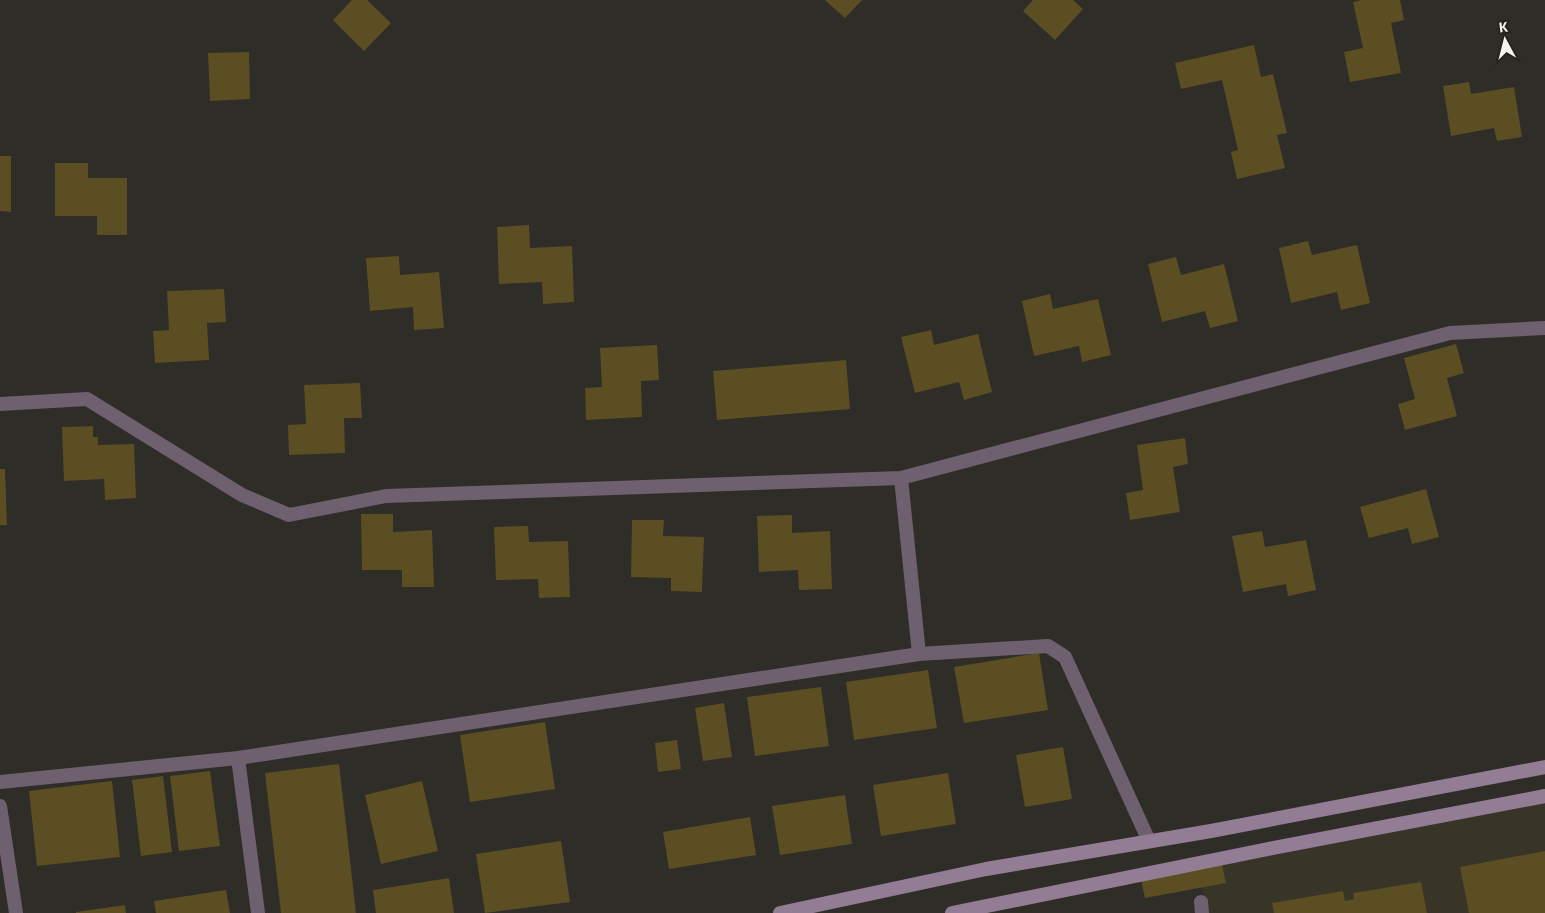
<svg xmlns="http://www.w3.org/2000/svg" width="1545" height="913" font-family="'Exo 2',sans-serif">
<rect width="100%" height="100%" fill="#2f2d27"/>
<!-- built -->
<path fill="#383528" d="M1545,801V913H1207L1199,868Z"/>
<!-- building -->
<path fill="#5b4e23" d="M352,0H367L391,23L364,51L333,20Z
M825,0H862L845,18Z
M1033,0H1073L1083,9L1055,40L1023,11Z
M1362,0H1400L1404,20L1391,23L1401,73L1350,82L1344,52L1363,48L1353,2Z
M1254,45L1261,77L1273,74L1287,133L1277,135L1285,168L1237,179L1231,152L1238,150L1222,80L1181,89L1175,63Z
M249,52L250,99L210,101L208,53Z
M1469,82L1471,94L1514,87L1522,137L1497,141L1494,128L1451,136L1443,86Z
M0,156H11V212L0,211Z
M55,163H88V178H127V235H97V216H55Z
M529,225L530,248L572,246L574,302L543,304L542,282L499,284L497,227Z
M1308,241L1312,255L1357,245L1370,303L1341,310L1337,292L1291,303L1279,248Z
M399,256L400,275L439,272L444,328L414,330L413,307L370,311L366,258Z
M1176,257L1181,275L1224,264L1238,321L1210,328L1205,311L1162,322L1148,264Z
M224,289L226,322L207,323L209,360L155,363L153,331L169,330L167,291Z
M1050,294L1053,309L1098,299L1111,355L1082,362L1079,346L1034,356L1022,301Z
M931,330L934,345L978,334L992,392L964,400L959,382L915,393L901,337Z
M1456,344L1464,373L1447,378L1457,416L1405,430L1398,404L1415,399L1404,358Z
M657,345L659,380L641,381L642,417L586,420L585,388L602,387L600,348Z
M846,360L850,409L717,420L713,371Z
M360,383L362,418H344L345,453L289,455L288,425L306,424L304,385Z
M93,426V437H98V445L134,444L136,498L105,500L104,479L64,481L62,427Z
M1185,438L1188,464L1173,467L1180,512L1130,520L1126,493L1143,490L1137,445Z
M0,469H5L7,525H0Z
M1426,489L1439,537L1412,544L1408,528L1369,538L1360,507Z
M361,514H393V532L432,530L434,587H402V570H362Z
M792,515V533L830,531L832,589L799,590L798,570L759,572L757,516Z
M632,520H664L663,536L704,537L702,592L671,591V578L631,577Z
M528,526L529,542L568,541L570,597L539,598L538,579L496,580L494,527Z
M1262,531L1265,547L1306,540L1316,590L1288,596L1286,584L1243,592L1232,536Z
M1039,653L1048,710L964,723L954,667Z
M928,670L937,728L854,740L846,682Z
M821,687L829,746L755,756L747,697Z
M724,703L732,757L703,761L695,708Z
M545,722L555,789L470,802L460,735Z
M677,740L681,769L658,772L655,743Z
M1063,747L1072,799L1025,807L1016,755Z
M339,764L356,913H281L265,773Z
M210,771L220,846L179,851L170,776Z
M948,773L956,824L881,836L873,785Z
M163,776L172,852L141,856L132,780Z
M112,781L120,857L37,866L29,791Z
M422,781L438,851L381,864L365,795Z
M845,795L852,844L780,855L772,806Z
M750,817L756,855L669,869L663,832Z
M561,841L570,902L485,913L476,854Z
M1545,851V913H1469L1460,867Z
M1222,865L1226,883L1145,898L1141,880Z
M449,878L454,913H376L373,890Z
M1421,882L1427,913H1274L1272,903L1343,891L1345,901L1354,899L1353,893Z
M226,890L230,913H156L154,901Z
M125,905L126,913H76V912Z"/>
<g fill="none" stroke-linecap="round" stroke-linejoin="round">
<!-- minor -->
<path stroke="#6e606f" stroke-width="14" d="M0,404L87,399L242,495L289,515L386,496L901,478L1450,333L1545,328
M901,478L919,654
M238,758L258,913
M0,782L238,758L919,654L1048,646L1065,657L1149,841
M0,806L16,913
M1201,902L1202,913"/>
<!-- secondary -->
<path stroke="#927d94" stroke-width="14" d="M780,913L986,869L1211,831L1545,767
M952,913L1273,848L1545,796"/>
</g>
<!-- north arrow -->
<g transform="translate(1505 40) rotate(353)" stroke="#25231d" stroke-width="4" paint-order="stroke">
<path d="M0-4L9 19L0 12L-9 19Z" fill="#f4f3ef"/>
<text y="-8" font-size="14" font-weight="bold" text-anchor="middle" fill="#f4f3ef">K</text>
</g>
</svg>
